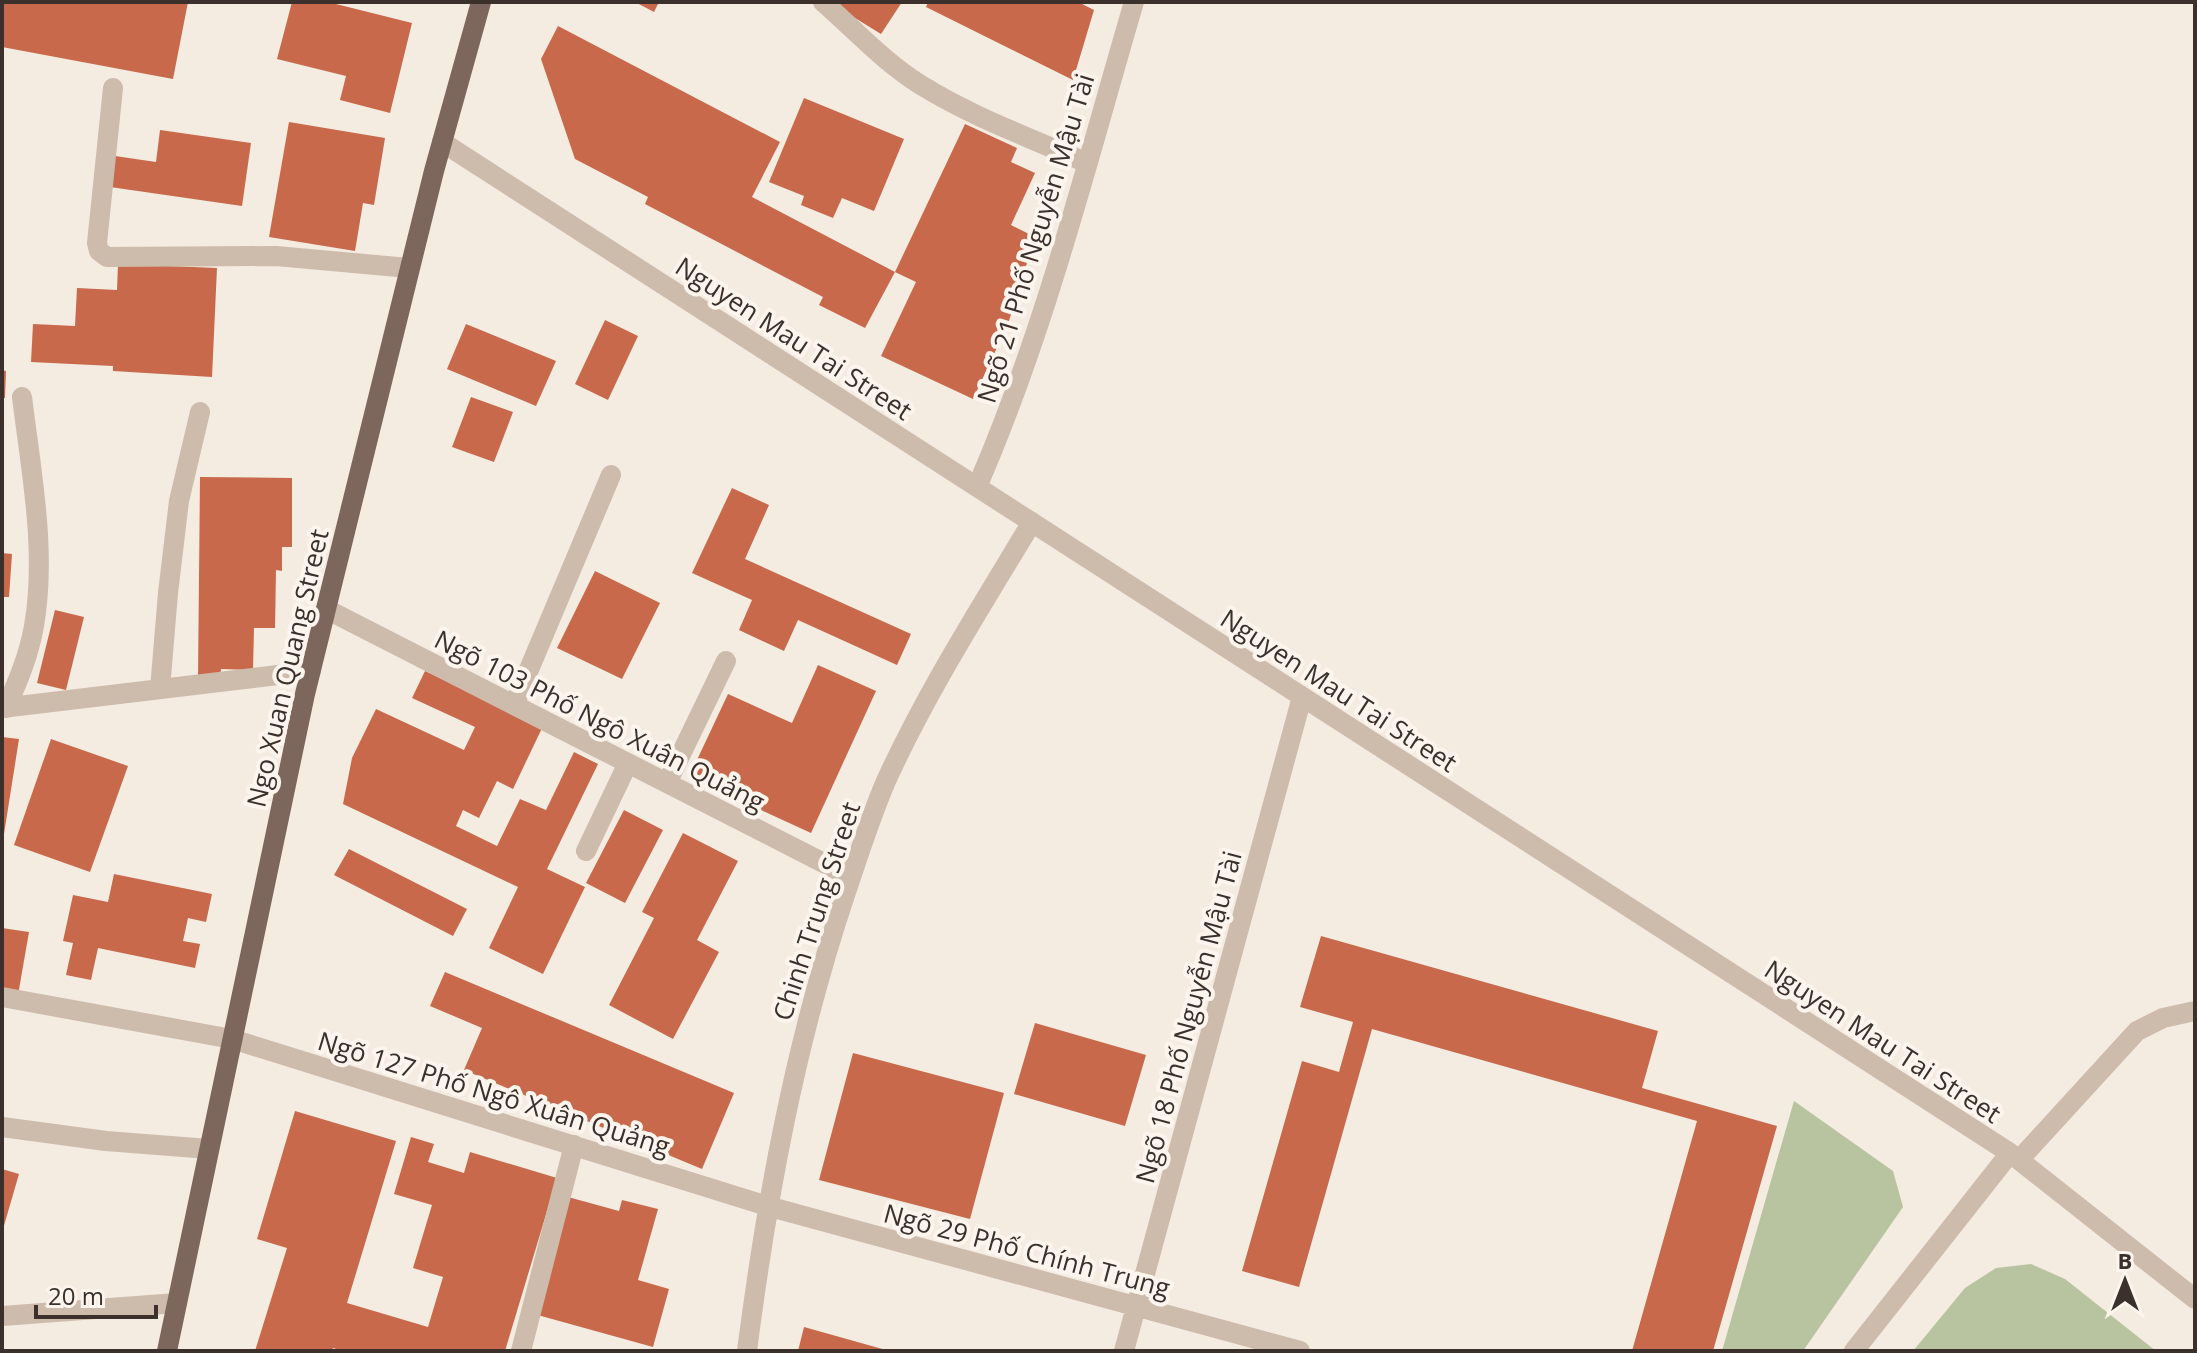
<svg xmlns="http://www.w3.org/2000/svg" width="2197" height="1353" font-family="'Open Sans',sans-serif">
<rect width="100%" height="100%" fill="#f4ebe1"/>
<!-- green -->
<path fill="#b8c4a0" d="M1794,1101L1893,1171L1903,1207L1803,1351H1722Z
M2031,1264L2065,1279L2156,1351H1913L1965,1288L1996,1268Z"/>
<!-- building -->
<path fill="#c8694b" d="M2,2H188L173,79L2,47Z
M292,2H328L412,23L390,113L340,100L346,76L277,59Z
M635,2H659L654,12Z
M829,2H902L881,34Z
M928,2H1078L1094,10L1073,80L926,7Z
M558,26L780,142L752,197L895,272L865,328L819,305L823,297L645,204L648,197L575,159L541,59Z
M804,98L904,139L874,211L842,198L833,218L801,205L804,196L769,182Z
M289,122L385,138L374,205L363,203L355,251L269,237Z
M965,124L1017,148L1011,162L1035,173L1011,225L1035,237L1008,324L973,399L881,356L916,282L895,272Z
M160,130L251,143L242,206L110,187L115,156L156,162Z
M118,264L217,268L212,377L113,371V366L31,362L33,324L75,326L77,288L117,290Z
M605,320L638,336L608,400L575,384Z
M466,324L556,361L536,406L447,369Z
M2,370L6,371L5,398H2Z
M471,397L513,412L494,462L452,447Z
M200,477L292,478V547H282V571L276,570L275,628H254L253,670L221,669L220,678H198Z
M732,488L769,505L745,559L911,634L897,665L798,620L784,651L739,630L752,600L692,573Z
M2,553L12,554L9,597H2Z
M595,571L660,603L622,679L557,648Z
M55,610L84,617L66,690L37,683Z
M818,665L876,691L811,833L689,777L728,694L792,723Z
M425,671L543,726L513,789L497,781L479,818L463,810L456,826L497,846L520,799L546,810L574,752L598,764L547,869L585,887L543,974L489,948L518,887L343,804L352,758L376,709L464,750L475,727L412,698Z
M2,737L19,739L4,834H2Z
M51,739L128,766L90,872L14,845Z
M624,810L663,830L625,903L586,883Z
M683,833L738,861L697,940L719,952L673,1039L609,1005L654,918L642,912Z
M349,849L467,909L453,936L334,875Z
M114,874L212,894L206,922L188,918L183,941L200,944L195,968L98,948L91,980L66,975L73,943L63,941L73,895L108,902Z
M2,928L29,932L18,995L2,992Z
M1321,936L1658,1031L1642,1088L1777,1126L1713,1351H1632L1697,1121L1372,1029L1299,1287L1242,1271L1302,1061L1339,1072L1353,1022L1300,1007Z
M445,972L734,1093L702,1169L464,1070L482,1028L430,1006Z
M1035,1023L1146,1055L1125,1126L1014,1094Z
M853,1053L1004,1093L970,1219L819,1180Z
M295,1111L396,1141L347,1303L428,1327L443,1277L413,1268L432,1205L394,1194L411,1137L434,1144L428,1162L464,1173L470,1152L557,1178L505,1351H343L333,1348L332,1351H255L287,1248L257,1239Z
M2,1169L19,1174L3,1229H2Z
M568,1197L619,1211L622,1200L658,1209L638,1280L669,1289L653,1347L534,1314Z
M804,1327L886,1350V1351H798Z"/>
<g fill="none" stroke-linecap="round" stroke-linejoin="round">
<!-- minor -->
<path stroke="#cdbbac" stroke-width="20" d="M823,2C855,30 884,62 921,85C972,117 1031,138 1087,163
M113,88L97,243L99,251L107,257L276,256L409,268
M442,142L2010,1153L2195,1299
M977,487C1045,331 1086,165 1134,2
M326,609L851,877
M160,689L168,593L179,501L200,412
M514,705L611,475
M2,708L311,671
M6,708C18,681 29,655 34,626C47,551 31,471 22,397
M667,783L726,661
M586,851L628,763
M2,997L232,1039L767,1206L1300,1351
M2,1127L106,1141L209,1149
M2019,1160L2137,1031L2163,1018L2195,1011
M2,1316L177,1303
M521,1351L574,1145
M747,1351C767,1196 795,1044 845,895C858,857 870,818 886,781C927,691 981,607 1032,522
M1124,1351L1302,697
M1854,1351L2010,1153"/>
<!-- major -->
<path stroke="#7d675c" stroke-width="20" d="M167,1351L305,694L434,171L481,2"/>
</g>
<g text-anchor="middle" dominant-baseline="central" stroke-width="8" stroke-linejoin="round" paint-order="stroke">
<!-- street labels -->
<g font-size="26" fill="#3b302b" stroke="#fbf5ee">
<text transform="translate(1035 238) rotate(-73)">Ngõ 21 Phố Nguyễn Mậu Tài</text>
<text transform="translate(794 338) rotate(33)">Nguyen Mau Tai Street</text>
<text transform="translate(287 668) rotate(-77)">Ngo Xuan Quang Street</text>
<text transform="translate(1339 690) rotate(33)">Nguyen Mau Tai Street</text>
<text transform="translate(600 720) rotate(27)">Ngõ 103 Phố Ngô Xuân Quảng</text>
<text transform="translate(816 911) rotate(-72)">Chinh Trung Street</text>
<text transform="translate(1188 1017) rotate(-75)">Ngõ 18 Phố Nguyễn Mậu Tài</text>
<text transform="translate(1883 1041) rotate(33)">Nguyen Mau Tai Street</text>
<text transform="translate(494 1093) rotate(17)">Ngõ 127 Phố Ngô Xuân Quảng</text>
<text transform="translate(1027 1250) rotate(15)">Ngõ 29 Phố Chính Trung</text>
</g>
</g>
<!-- border -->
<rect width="2197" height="1353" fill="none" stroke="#3b302b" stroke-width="8"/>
<!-- north arrow -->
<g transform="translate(2125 1281)" stroke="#fbf5ee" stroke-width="6" paint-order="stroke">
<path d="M0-6L14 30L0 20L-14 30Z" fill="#3b302b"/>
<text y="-12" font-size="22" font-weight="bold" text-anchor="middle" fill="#3b302b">B</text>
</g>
<!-- scale -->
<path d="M36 1305v12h120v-12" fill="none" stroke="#3b302b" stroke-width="4"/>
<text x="48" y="1305" font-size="24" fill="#3b302b" stroke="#fbf5ee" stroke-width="6" paint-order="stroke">20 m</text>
</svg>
